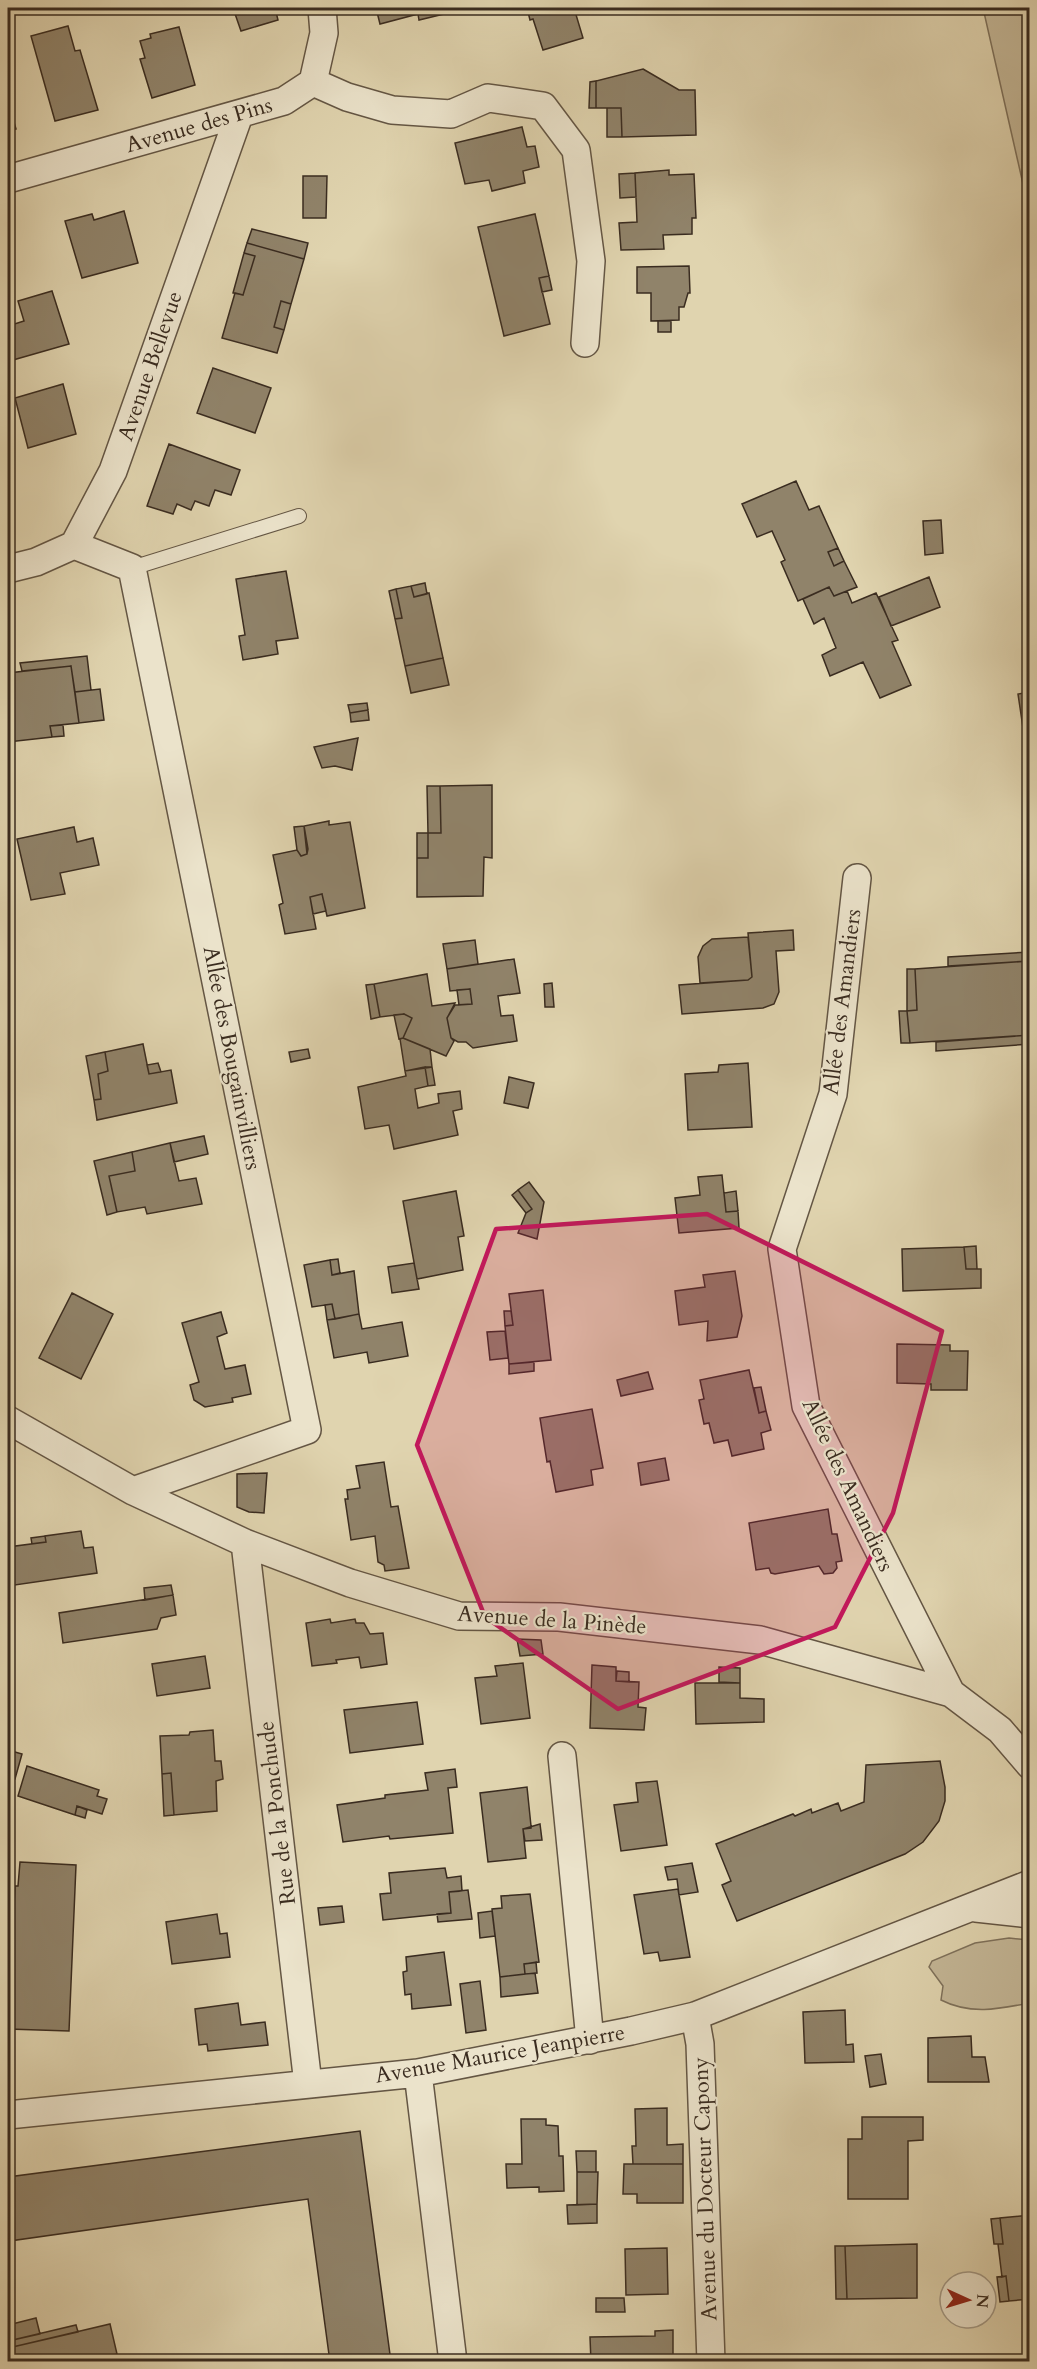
<svg xmlns="http://www.w3.org/2000/svg" width="1037" height="2369" font-family="Cardo,serif">
<rect width="100%" height="100%" fill="#e0d4af"/>
<filter id="stains"><feTurbulence type="fractalNoise" baseFrequency=".00333" numOctaves="4"/><feColorMatrix values="0 0 0 0 .2 0 0 0 0 .09 0 0 0 0 .02 0 0 0 .5 -.17"/></filter>
<radialGradient id="worn" r=".72"><stop offset=".6" stop-color="#630" stop-opacity="0"/><stop offset="1" stop-color="#630" stop-opacity=".3"/></radialGradient>
<!-- green -->
<path fill="#c4b797" stroke="#7f725c" stroke-width="1.5" d="M983,8H1029V233L1023,184Z
M1009,1938L1029,1940V2003C999,2009 970,2015 941,2000L943,1986L929,1967L932,1961L975,1943Z"/>
<!-- building -->
<path fill="#90836a" stroke="#3a2c20" stroke-width="1.5" d="M233,8H275L278,20L241,31Z
M376,8H461V10L419,20L418,14L380,24Z
M527,8H574L583,38L543,50L533,19L530,20Z
M68,26L75,51L80,50L98,110L55,121L31,36Z
M179,27L195,85L152,98L140,59L145,58L140,41L151,38L150,34Z
M643,69L679,90H695L696,135L622,137L621,108H596V81Z
M596,81V108H589L590,82Z
M8,102L16,129L8,131Z
M607,108H621L622,137H607Z
M522,127L527,147L535,146L539,167L523,171L525,183L492,191L489,180L465,184L455,143Z
M669,170V175L694,174L696,218H692V234L663,235L664,249L621,250L619,223L637,222L635,173Z
M635,173L636,197L620,198L619,174Z
M303,176H327L326,218H303Z
M124,211L138,263L82,278L65,221L92,214L94,220Z
M535,214L549,276L539,278L550,324L504,336L478,227Z
M252,229L308,243L304,259L247,243Z
M247,243L304,259L291,304L281,301L274,327L284,330L277,353L222,338L235,293L243,295L255,256L244,253Z
M244,253L255,256L243,295L233,293Z
M689,266L690,293H688L684,307H679V320L651,321V293H637V267Z
M549,276L552,290L542,292L539,278Z
M52,291L69,344L13,360L8,338V326L24,321L18,301Z
M281,301L291,304L284,330L274,327Z
M658,321H671V332H658Z
M213,368L271,388L255,433L197,413Z
M63,384L76,434L28,448L15,398Z
M169,444L240,470L231,495L215,490L209,506L195,501L191,510L177,504L173,514L147,506Z
M796,481L809,510L819,506L838,548L828,552L834,566L844,561L857,587L834,596L829,587L798,601L781,562L785,560L772,531L757,537L742,504Z
M941,520L943,553L925,555L923,521Z
M838,548L844,561L834,566L828,552Z
M286,571L298,638L276,641L278,654L243,660L239,636L245,635L236,579Z
M929,577L940,607L891,626L879,597Z
M425,583L427,594L414,597L411,586Z
M411,586L414,597L429,593L443,658L405,666L395,619L402,618L396,589Z
M829,587L834,596L847,591L852,603L876,593L898,640L892,642L911,685L880,698L863,662L830,676L822,655L836,648L824,618L814,624L803,599Z
M396,589L402,618L395,619L389,591Z
M87,656L91,690L75,692L71,666L22,671L20,663Z
M443,658L449,685L411,693L405,666Z
M71,666L79,723L50,726L52,737L8,742V673Z
M100,689L104,720L79,723L75,692Z
M1030,692V748H1026L1018,694Z
M367,703L368,710L350,713L348,705Z
M368,710L369,720L351,722L350,713Z
M63,725L64,736L52,737L50,726Z
M358,738L352,770L335,766L322,768L314,747Z
M492,785V858L484,857L483,896L417,897V858H428V833H441L440,786Z
M427,786H440L441,833H428Z
M329,821V825L350,822L365,908L327,916L322,894L310,897L316,929L285,934L279,905L283,903L273,855L297,850L301,856L307,854L304,826Z
M304,826L308,849L307,854L301,856L297,850L294,827Z
M74,827L77,842L93,838L99,865L60,873L65,894L31,900L17,839Z
M417,833H428V858H417Z
M322,894L326,911L313,914L310,897Z
M793,930L794,950L776,951L779,992L774,1004L763,1008L682,1014L679,985L748,980L752,977L748,933Z
M748,937L752,977L748,980L700,983L698,957L703,946L712,939Z
M475,940L478,964L447,969L443,944Z
M1030,952V961L948,966V957Z
M514,959L520,993L498,996L501,1016L513,1015L517,1041L473,1048L466,1042H458L451,1038L447,1018L455,1005L472,1004L470,989L450,991L447,969Z
M1030,961V1035L910,1043L907,1011L917,1010L915,969Z
M907,969H915L917,1010L907,1011Z
M427,974L432,1006L455,1003L447,1018L451,1038L454,1041L446,1056L403,1038L412,1018L404,1014L380,1017L374,984Z
M552,983L554,1007H545L544,984Z
M374,984L380,1017L371,1019L366,985Z
M470,989L472,1004L459,1005L457,990Z
M899,1011H907L910,1043H901Z
M404,1014L412,1018L403,1038L399,1039L394,1015Z
M1030,1035V1044L936,1051V1042Z
M403,1038L430,1049L432,1067L405,1071L400,1039Z
M143,1044L149,1074L171,1070L177,1103L97,1120L94,1100L101,1099L98,1074L108,1071L105,1052Z
M308,1049L310,1058L291,1062L289,1052Z
M105,1052L108,1071L98,1074L101,1099L94,1100L86,1056Z
M158,1063L161,1072L149,1074L147,1065Z
M748,1063L752,1127L688,1130L685,1074L718,1072L719,1065Z
M425,1067H432L435,1085L428,1086Z
M425,1067L428,1086L415,1089L418,1108L439,1103L438,1094L460,1091L462,1109L453,1111L458,1135L394,1149L389,1125L365,1129L358,1087L406,1076L405,1071Z
M509,1077L534,1083L528,1108L504,1103Z
M204,1136L208,1154L174,1162L170,1143Z
M170,1143L179,1181L196,1178L202,1204L147,1214L145,1207L117,1212L109,1176L135,1171L132,1152Z
M132,1152L135,1171L109,1176L117,1212L107,1215L94,1161Z
M722,1175L726,1212L738,1211L739,1228L679,1233L675,1198L700,1195L698,1177Z
M529,1182L544,1202L537,1239L518,1233L526,1213L532,1209L518,1190Z
M518,1190L532,1209L526,1213L512,1195Z
M456,1191L464,1236L458,1237L463,1270L417,1279L403,1201Z
M736,1191L738,1211L726,1212L724,1193Z
M976,1246L977,1269H966L964,1247Z
M964,1247L966,1269H981V1288L903,1291L902,1249Z
M338,1259L340,1273L332,1275L330,1260Z
M330,1260L332,1275L354,1271L359,1314L335,1319L332,1304L312,1307L304,1265Z
M414,1263L419,1289L392,1293L388,1267Z
M735,1271L742,1316L737,1337L707,1341L708,1321L679,1325L675,1291L705,1287L703,1275Z
M543,1290L551,1360L509,1364L505,1326L513,1325L509,1294Z
M72,1293L113,1314L81,1379L39,1358Z
M332,1304L335,1319L327,1320L325,1305Z
M504,1311H511L513,1325L505,1326Z
M221,1312L227,1333L217,1337L225,1369L245,1365L251,1394L232,1398L233,1402L205,1407L194,1400L190,1385L199,1382L182,1323Z
M359,1314L362,1329L402,1322L408,1356L369,1363L367,1352L334,1358L327,1320Z
M505,1331L508,1358L490,1360L487,1332Z
M897,1344L950,1345V1351H968L967,1390H931V1384L897,1383Z
M534,1362V1371L509,1374V1364Z
M749,1370L759,1413L766,1411L771,1430L761,1433L764,1449L732,1456L728,1440L714,1443L709,1423L704,1424L699,1400L704,1399L700,1380Z
M648,1372L653,1389L621,1396L617,1380Z
M761,1387L766,1411L759,1413L754,1388Z
M592,1409L603,1468L591,1470L593,1485L556,1492L550,1461L547,1462L540,1418Z
M665,1458L669,1480L641,1485L638,1463Z
M384,1462L391,1507L398,1506L409,1568L385,1571L384,1565L378,1562L375,1536L351,1540L345,1499H348L347,1490L360,1488L356,1466Z
M267,1473L264,1513L249,1512L237,1507V1474Z
M828,1509L832,1534H837L842,1561L836,1562L837,1568L833,1573L824,1574L819,1566L775,1574L771,1573L769,1568L756,1570L749,1523Z
M81,1531L84,1548L93,1547L97,1573L8,1586V1547L46,1542L45,1536Z
M45,1536L46,1542L32,1544L31,1538Z
M171,1585L173,1595L145,1600L144,1588Z
M173,1595L176,1615L161,1618L157,1629L63,1643L59,1613Z
M330,1619L331,1623L355,1619L356,1623H364L370,1634L383,1633L387,1664L361,1668L359,1657L336,1660L337,1663L312,1666L306,1623Z
M517,1639L541,1640L543,1654L520,1656Z
M205,1656L210,1688L157,1696L152,1664Z
M523,1663L530,1718L481,1724L475,1678L497,1676L495,1666Z
M592,1665L616,1667V1681L639,1682L638,1707L646,1708L644,1730L590,1728Z
M719,1667L740,1668V1683L719,1682Z
M617,1671L629,1672V1682L616,1681Z
M695,1683H740V1698L764,1699V1722L696,1724Z
M417,1702L423,1744L350,1753L344,1710Z
M213,1730L215,1761H221L223,1779L216,1781L217,1811L174,1815L171,1773L162,1774L160,1736L189,1735L190,1732Z
M8,1750L22,1754L15,1779L8,1778Z
M940,1761L945,1787V1801L939,1821L923,1842L905,1854L737,1921L722,1885L731,1881L716,1844L793,1814L795,1816L811,1809L812,1813L838,1803L841,1811L864,1802L866,1765Z
M27,1766L99,1790L97,1796L107,1799L102,1814L77,1806L75,1815L18,1796Z
M455,1769L457,1787L448,1788L453,1833L390,1839L389,1836L343,1842L337,1805L385,1798V1795L428,1790L425,1773Z
M171,1773L174,1815L164,1816L162,1774Z
M657,1781L667,1845L621,1851L614,1805L638,1802L636,1783Z
M527,1787L531,1826V1828L523,1829L526,1858L488,1862L480,1793Z
M77,1806L87,1810L85,1818L75,1815Z
M540,1824L542,1840L525,1841L523,1829Z
M20,1862L76,1865L69,2031L8,2029V1966H11L15,1886H18Z
M692,1863L698,1892L679,1895L677,1879L668,1880L665,1867Z
M445,1868L447,1878L461,1876L462,1891L449,1892L451,1913L383,1920L380,1894L391,1893L389,1873Z
M678,1889L690,1957L660,1961L658,1952L644,1954L634,1895Z
M468,1890L472,1919L438,1922L437,1914L451,1913L449,1892Z
M530,1894L539,1962L524,1964L525,1974L500,1977L492,1909L502,1908L501,1896Z
M342,1906L344,1922L320,1925L318,1908Z
M492,1911L495,1936L480,1938L478,1913Z
M217,1914L220,1934L227,1933L230,1957L172,1964L166,1922Z
M444,1952L451,2005L412,2009L411,1994L405,1995L403,1972L407,1971L406,1957Z
M536,1962L537,1973L525,1974L524,1964Z
M535,1973L538,1993L501,1997L500,1977Z
M480,1981L486,2030L466,2033L460,1984Z
M238,2003L241,2025L265,2022L268,2045L208,2051L207,2044L199,2045L195,2009Z
M845,2010L846,2045L853,2044L854,2062L805,2063L803,2012Z
M971,2036L972,2057H985L989,2082H928V2038Z
M881,2054L886,2084L870,2087L865,2056Z
M667,2108V2145L683,2144V2164H633L632,2146H636L635,2109Z
M862,2117H923V2140L908,2141V2199H848V2139H862Z
M521,2119H546V2125L558,2126L559,2156H563L564,2191L539,2192V2187L507,2188L506,2164H522Z
M360,2131L391,2362H330L308,2199L10,2241L11,2250H8V2177Z
M576,2151H596V2172H577Z
M624,2164H683V2203H637V2194H623Z
M577,2172H598L597,2204L577,2205Z
M597,2204V2223L568,2224L567,2205Z
M1030,2215V2299L1009,2301L1006,2276L1002,2277L998,2244H1003L1000,2218Z
M1000,2218L1003,2244H994L991,2219Z
M917,2244V2298L847,2299L845,2246Z
M835,2246H845L847,2299H836Z
M667,2248L668,2294L626,2295L625,2249Z
M1006,2276L1009,2301L1000,2302L997,2277Z
M596,2298H624L625,2312H596Z
M36,2318L40,2334L8,2341V2325Z
M110,2324L117,2354L86,2362H8V2348Z
M76,2325L78,2332L8,2348V2341Z
M673,2330V2362H591L590,2337L655,2336V2331Z"/>
<g fill="none" stroke-linecap="round" stroke-linejoin="round">
<defs>
<path id="lane" d="M132,568L299,516"/>
<path id="street" d="M313,82L347,97L392,110L451,114L488,98L543,106L576,150L591,261L585,343
M8,179L284,101L313,82L324,33L322,8
M74,545L132,568L307,1430L133,1491
M8,569L36,562L74,545L113,471L239,115
M857,878L833,1094L782,1249L806,1406L951,1693
M8,1420L133,1491L245,1543L350,1583L459,1616L559,1617L760,1640L951,1693L1000,1730L1030,1765
M245,1543L308,2084
M562,1756L590,2040
M976,1908L1030,1914
M695,2016L700,2044L711,2362
M418,2073L453,2362
M8,2115L418,2073L631,2031L695,2016L1030,1884"/>
</defs>
<!-- lane casing -->
<use href="#lane" stroke="#645644" stroke-width="16"/>
<!-- street casing -->
<use href="#street" stroke="#645644" stroke-width="30"/>
<!-- lane -->
<use href="#lane" stroke="#ebe3cb" stroke-width="14"/>
<!-- street -->
<use href="#street" stroke="#ebe3cb" stroke-width="27"/>
</g>
<!-- marked area -->
<path fill="#c2185b" fill-opacity="0.2" stroke="#c2185b" stroke-width="4.5" stroke-linejoin="round" d="M707,1214L942,1331L893,1513L835,1627L618,1709L485,1617L417,1445L496,1229Z"/>
<g text-anchor="middle" dominant-baseline="central" stroke-width="4.5" stroke-linejoin="round" paint-order="stroke">
<!-- street labels -->
<g font-size="22" fill="#3a2c20" stroke="#ebe3cb">
<text transform="translate(199 125) rotate(-16)">Avenue des Pins</text>
<text transform="translate(150 366) rotate(-71)">Avenue Bellevue</text>
<text transform="translate(842 1002) rotate(-83)">Allée des Amandiers</text>
<text transform="translate(232 1058) rotate(79)">Allée des Bougainvilliers</text>
<text transform="translate(848 1485) rotate(65)">Allée des Amandiers</text>
<text transform="translate(552 1620) rotate(4)">Avenue de la Pinède</text>
<text transform="translate(277 1813) rotate(-97)">Rue de la Ponchude</text>
<text transform="translate(500 2054) rotate(-10)">Avenue Maurice Jeanpierre</text>
<text transform="translate(705 2189) rotate(-92)">Avenue du Docteur Capony</text>
</g>
</g>
<!-- margin -->
<rect width="1037" height="2369" fill="none" stroke="#e0d4af" stroke-width="30"/>
<rect x="9" y="9" width="1019" height="2351" fill="none" stroke="#3a2c20" stroke-width="3"/>
<rect x="15" y="15" width="1007" height="2339" fill="none" stroke="#3a2c20" stroke-width="1.5"/>
<!-- north arrow -->
<g transform="translate(968 2300) rotate(94)"><circle r="28" fill="#ebe3cb" stroke="#a49a87" stroke-width="1.5"/>
<path d="M0-4.5L10 22L0 15L-10 22Z" fill="#8f2418"/>
<text y="-9" font-size="16" font-weight="bold" text-anchor="middle" fill="#3a2c20">N</text>
</g>
<rect width="100%" height="100%" filter="url(#stains)"/>
<rect width="100%" height="100%" fill="url(#worn)"/>
</svg>
